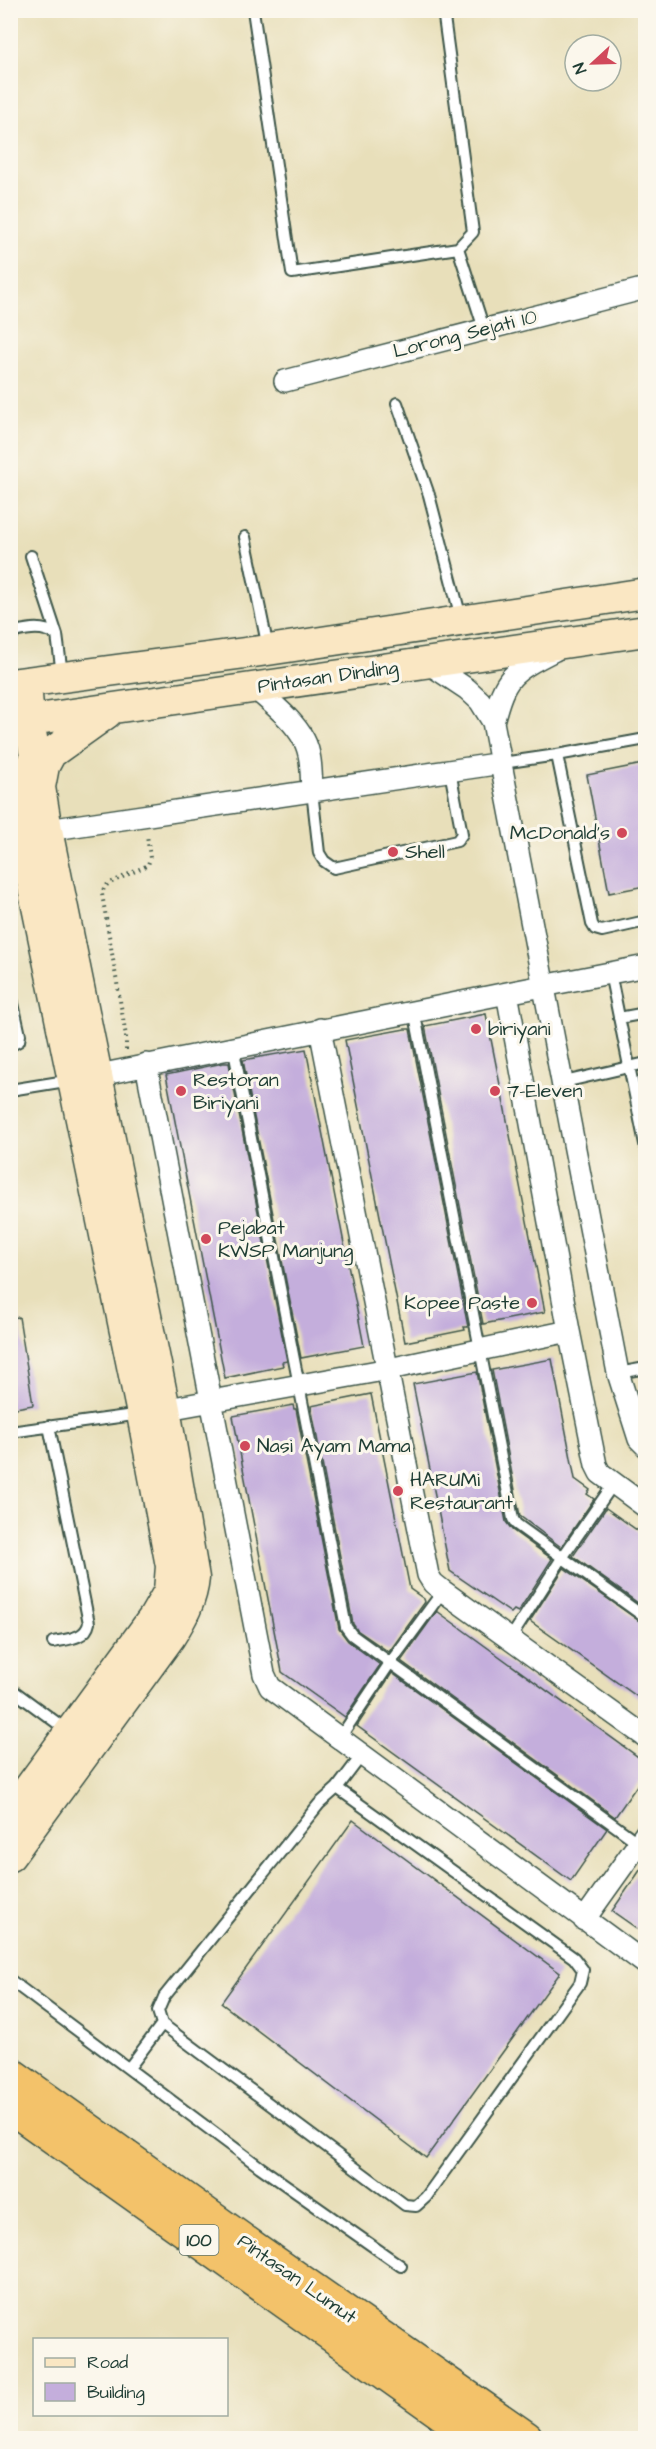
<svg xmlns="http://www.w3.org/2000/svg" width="656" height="2449" font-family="'Architects Daughter',sans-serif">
<rect width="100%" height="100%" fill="#fbf7ec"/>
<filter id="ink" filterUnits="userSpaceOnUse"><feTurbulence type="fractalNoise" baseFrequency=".0167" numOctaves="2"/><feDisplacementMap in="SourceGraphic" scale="12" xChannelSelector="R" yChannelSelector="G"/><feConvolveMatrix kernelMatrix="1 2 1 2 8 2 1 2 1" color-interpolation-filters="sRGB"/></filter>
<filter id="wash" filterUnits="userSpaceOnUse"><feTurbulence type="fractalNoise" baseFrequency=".008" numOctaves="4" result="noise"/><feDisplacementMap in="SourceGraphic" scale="24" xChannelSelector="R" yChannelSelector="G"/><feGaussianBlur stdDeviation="1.35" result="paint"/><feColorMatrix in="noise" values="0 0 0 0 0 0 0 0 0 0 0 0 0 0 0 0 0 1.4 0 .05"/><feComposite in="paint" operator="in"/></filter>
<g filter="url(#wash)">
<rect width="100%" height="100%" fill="#e8dfba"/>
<g id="blocks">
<!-- building -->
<path fill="#c4aedc" d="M643,764L645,779V886L609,893L587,775Z
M486,1014L545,1312L483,1324L425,1026Z
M405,1029H410L468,1327H464L465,1330L405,1342L345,1040Z
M306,1049L364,1346L301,1358L243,1060Z
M223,1063H229L287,1361L282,1362L283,1366L225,1378L166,1075Z
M19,1317L33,1405L10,1409V1318Z
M552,1359L575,1479L590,1490L587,1494L594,1499L561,1547L520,1516L492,1370Z
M477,1372L506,1522L512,1530L552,1559L518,1612L514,1610L511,1613L450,1571L413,1384Z
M371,1394L410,1589L424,1599L425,1602L389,1652L357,1630L353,1624L311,1406Z
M293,1405L294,1409H296L339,1629L348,1641L380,1665L345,1717L282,1672L233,1416Z
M606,1508L645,1536V1608L573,1556Z
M564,1568L645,1625V1702L530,1621Z
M437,1611L645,1762V1774L615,1817L401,1661Z
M392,1673L607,1829L571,1881L357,1726Z
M353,1820L560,1973L426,2158L221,2003Z
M645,1863V1934L612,1911Z"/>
</g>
</g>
<g filter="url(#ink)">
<use href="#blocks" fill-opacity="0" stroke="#3d5548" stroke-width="1.5"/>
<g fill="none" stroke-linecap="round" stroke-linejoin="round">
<defs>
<path id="lane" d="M253,10L292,273L458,248L473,232L443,10
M458,248L484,329
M397,403L429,495L461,618
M245,537L268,648
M31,556L57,635
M10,633C28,629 41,625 57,635L62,674
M646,739L557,755L592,924L595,929L602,931L646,921
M502,763L557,755
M312,791L319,853L324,861L334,868L457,841L462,834L450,771
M610,973L646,1149
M10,990L20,1035L19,1041L10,1046
M414,1010L513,1519L516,1524L646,1618
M619,1018L646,1013
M233,1046L346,1627L352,1635L640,1844
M564,1082L646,1063
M10,1090L72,1080
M618,1373L646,1368
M49,1426L89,1623C86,1639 67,1639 53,1642
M10,1432L141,1414
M510,1639L562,1558L614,1483
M15,1692L68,1731
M339,1739L390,1663L443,1591
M10,1980L260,2167L401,2266
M162,2024L405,2205L416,2206L426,2197L580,1983L583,1970L574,1958L337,1788
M129,2068L162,2024L158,2011L164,1997L319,1804L337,1788L362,1755"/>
<path id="street" d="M285,381L646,288
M428,663L467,689L480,701L493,722L618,1373L639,1439L646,1446
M255,688C271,703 294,720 304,740C312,755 311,775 312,791
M493,722C505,675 512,672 555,650
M34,832L502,763
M507,993L646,966
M320,1029L428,1575L433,1583L443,1591L646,1737
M146,1064L264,1674L270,1687L646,1964
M84,1078L507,993L569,1331L596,1465L600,1473L646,1507
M151,1412L389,1369L569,1331
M584,1920L646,1833"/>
<path id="secondary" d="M10,684L268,650L646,593
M10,723L646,631
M10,768L22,834L142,1414L171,1566L169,1591L154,1617L10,1814
M40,787L44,766L51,753L107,713
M10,1856L170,1637C182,1618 192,1600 194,1578L165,1409L47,830L29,720L26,682"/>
<path id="highway" d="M10,2074L256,2250L526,2438
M10,2106L477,2438"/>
</defs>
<!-- lane casing -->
<use href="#lane" stroke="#3d5548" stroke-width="14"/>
<!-- street casing -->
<use href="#street" stroke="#3d5548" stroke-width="24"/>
<!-- secondary casing -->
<use href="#secondary" stroke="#3d5548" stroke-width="33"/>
<!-- highway casing -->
<use href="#highway" stroke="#3d5548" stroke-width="36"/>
<!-- path -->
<path stroke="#3d5548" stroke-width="4" stroke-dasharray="1.5 4.5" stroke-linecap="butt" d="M126,1050V1036L102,894L104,888L108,884L148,865L150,858L147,835"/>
<!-- lane -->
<use href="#lane" stroke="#fff" stroke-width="10"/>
<!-- street -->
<use href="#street" stroke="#fff" stroke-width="21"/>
<!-- secondary -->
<use href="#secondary" stroke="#fae7c3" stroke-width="30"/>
<!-- highway -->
<use href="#highway" stroke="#f3c26a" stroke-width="33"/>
</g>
</g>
<!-- markers -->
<g fill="#d1495b" stroke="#fbf7ec" stroke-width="2">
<circle cx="622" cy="833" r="6"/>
<circle cx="393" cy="852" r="6"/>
<circle cx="476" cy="1029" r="6"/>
<circle cx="181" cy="1091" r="6"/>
<circle cx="495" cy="1091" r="6"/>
<circle cx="206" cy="1239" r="6"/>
<circle cx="532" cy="1303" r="6"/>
<circle cx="245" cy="1446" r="6"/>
<circle cx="398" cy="1491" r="6"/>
</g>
<g text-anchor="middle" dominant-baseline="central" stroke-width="6" stroke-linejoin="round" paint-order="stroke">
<!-- shield labels -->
<rect fill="#fbf7ec" stroke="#61756b" stroke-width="1.5" x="179.5" y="2225" width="39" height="30" rx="4.5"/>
<g font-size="18" font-weight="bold" fill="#1f3d34">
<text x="199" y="2240">100</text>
</g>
<!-- street labels -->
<g font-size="20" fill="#1f3d34" stroke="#fbf7ec">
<text transform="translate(465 334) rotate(-14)">Lorong Sejati 10</text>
<text transform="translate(328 677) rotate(-8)">Pintasan Dinding</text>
<text transform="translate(297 2279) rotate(35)">Pintasan Lumut</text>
</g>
<!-- poi labels -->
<g font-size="20" fill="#1f3d34" stroke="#fbf7ec" text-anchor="start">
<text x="610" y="833" text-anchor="end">McDonald's</text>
<text x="405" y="852">Shell</text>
<text x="488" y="1029">biriyani</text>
<text x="193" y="1080">Restoran<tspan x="193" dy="23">Biriyani</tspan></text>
<text x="507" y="1091">7-Eleven</text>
<text x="218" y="1228">Pejabat<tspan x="218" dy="23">KWSP Manjung</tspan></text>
<text x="520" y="1303" text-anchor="end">Kopee Paste</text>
<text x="257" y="1446">Nasi Ayam Mama</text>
<text x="410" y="1480">HARUMi<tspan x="410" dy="23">Restaurant</tspan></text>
</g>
</g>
<!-- margin -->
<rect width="656" height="2449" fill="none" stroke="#fbf7ec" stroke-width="36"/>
<!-- legend -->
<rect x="33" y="2338" width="195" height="78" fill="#fbf7ec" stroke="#a3ada2" stroke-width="1.5"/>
<rect x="45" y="2358" width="30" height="9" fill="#fae7c3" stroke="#a3ada2" stroke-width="1.5"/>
<text x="87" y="2368" font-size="18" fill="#1f3d34">Road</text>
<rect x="45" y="2383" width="30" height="18" fill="#c4aedc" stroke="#a3ada2" stroke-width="1.5"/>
<text x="87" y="2398" font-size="18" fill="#1f3d34">Building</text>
<!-- north arrow -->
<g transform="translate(593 63) rotate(248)"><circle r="28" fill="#fbf7ec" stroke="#a3ada2" stroke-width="1.5"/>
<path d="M0-4.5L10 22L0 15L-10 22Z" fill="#d1495b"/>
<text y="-9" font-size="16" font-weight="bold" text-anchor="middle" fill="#1f3d34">N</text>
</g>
</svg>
